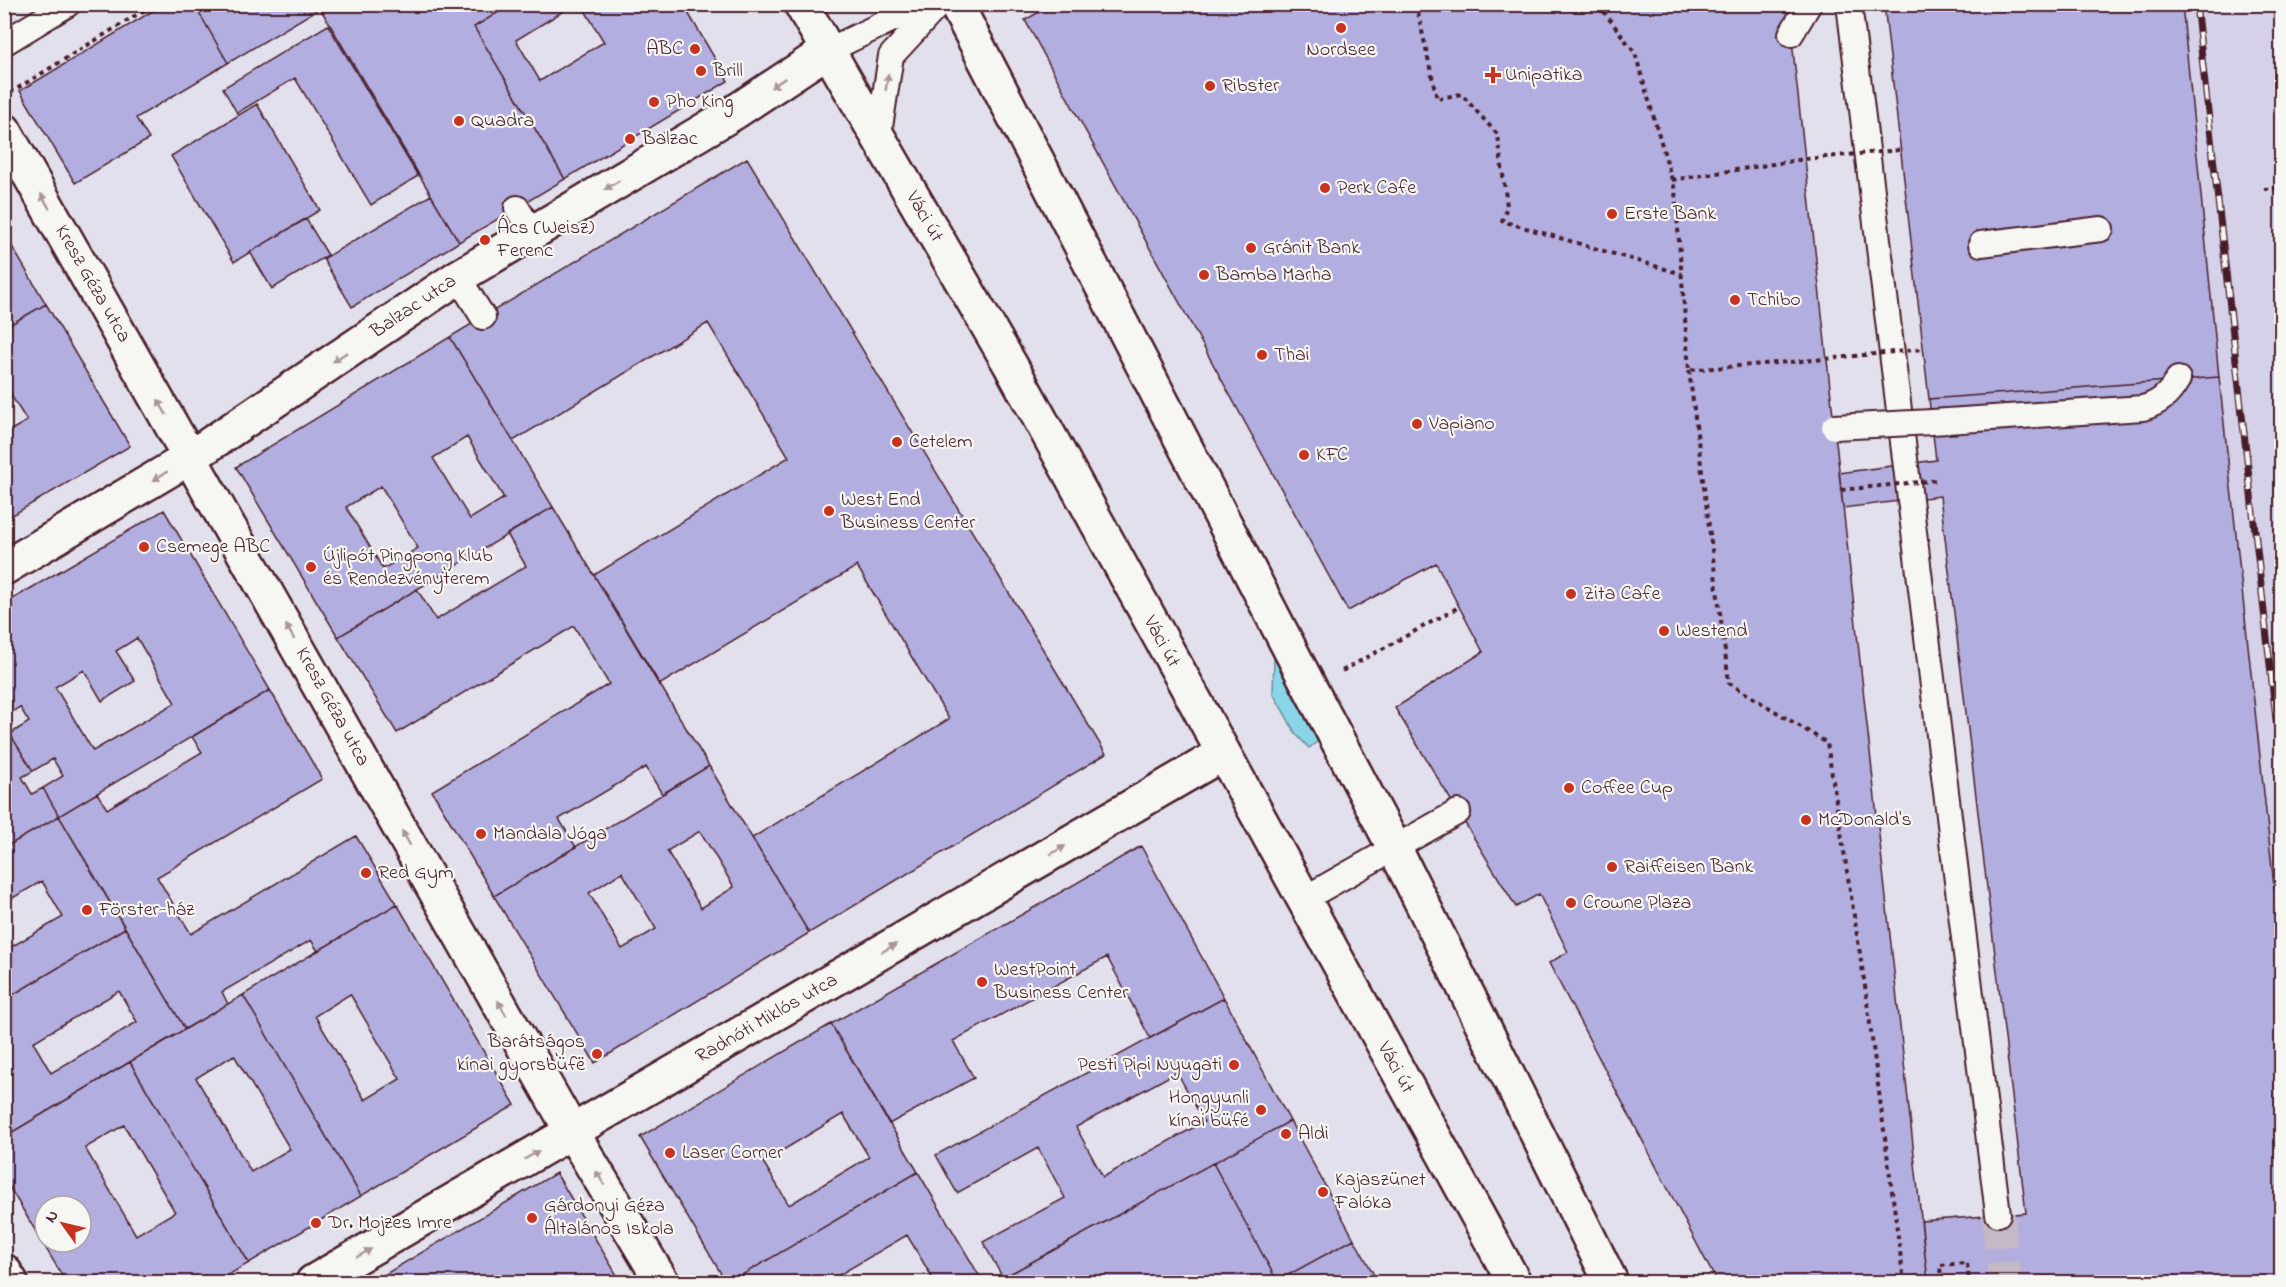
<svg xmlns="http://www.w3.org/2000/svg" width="2286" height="1287" font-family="'Indie Flower',sans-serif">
<rect width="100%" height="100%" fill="#e2e0ec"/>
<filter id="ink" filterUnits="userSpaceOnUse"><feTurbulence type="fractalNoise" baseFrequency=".0167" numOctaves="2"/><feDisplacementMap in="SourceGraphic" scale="12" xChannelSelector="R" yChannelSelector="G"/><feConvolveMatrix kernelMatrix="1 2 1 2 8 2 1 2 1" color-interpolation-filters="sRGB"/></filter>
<g filter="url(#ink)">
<!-- built -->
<path fill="#d4d1e8" d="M2182,5H2281V960L2219,377Z"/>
<!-- water -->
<path fill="#89d6e9" stroke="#708d9d" stroke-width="1.5" d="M1274,657H1288V686L1309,725L1322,738L1309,748L1296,734L1273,693Z"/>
<!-- building -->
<path fill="#b2aedf" stroke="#4a1f2b" stroke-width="1.5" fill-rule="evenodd" d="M164,4H194L228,63L136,118L149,139L75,183L20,91Z
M194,4H512L474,27L565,179L459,242L320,8L228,63Z
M512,4H575L516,40L540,81L604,42L581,4H683L728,81L565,179L474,27Z
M1053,4H1788L1928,1282H1717L1549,963L1568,952L1539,894L1516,907L1395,708L1483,652L1436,563L1348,611L1025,20Z
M1884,4H2182L2219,377L1929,399Z
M328,25L418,176L371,205L295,78L237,113L223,88Z
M257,104L320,210L234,262L171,156Z
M747,158L1106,754L809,933L752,838L949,719L857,566L659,685L594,575L789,457L708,323L513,441L450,337Z
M431,195L459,242L352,307L323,259Z
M306,219L328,255L272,289L250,252Z
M4,233L46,304L4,328Z
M46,304L130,446L4,520V434L27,421L4,384V328Z
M450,337L553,507L338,637L236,467ZM467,437L504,498L470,519L433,458ZM381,486L418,548L383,569L346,507Z
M2219,377L2282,960V1282H1928L1921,1221L2026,1213L1940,496L1843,508L1839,473L1936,460L1929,399Z
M553,507L709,766L662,794L646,767L559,819L576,847L494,896L432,791L609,684L574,626L397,733L338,637L417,589L436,620L526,566L507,534Z
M164,510L270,690L59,816L43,788L63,776L53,759L33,771L10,734L29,722L20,707L4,717V604ZM137,638L175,703L93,751L55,687L84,670L102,701L135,681L116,651Z
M270,690L322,779L157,877L191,934L356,836L397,904L318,951L311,940L222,992L228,1004L185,1029L59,816L97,793L107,809L202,752L192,737Z
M10,734L33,771L22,777L32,794L43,788L59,816L4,848V737Z
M709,766L809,933L595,1063L494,896ZM700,831L734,887L701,908L667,851ZM622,872L656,929L622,949L589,893Z
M59,816L125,928L4,1000V951L63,917L42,881L4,903V848Z
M1141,846L1224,998L1150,1038L1107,957L953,1041L974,1078L889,1124L831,1024Z
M397,904L515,1105L361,1196L243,995ZM350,994L400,1079L365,1100L315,1016Z
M125,928L185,1029L4,1137V1000ZM119,991L137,1022L51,1073L33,1042Z
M243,995L361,1196L249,1263L130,1062ZM234,1055L290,1149L251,1172L196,1078Z
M1224,998L1290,1121L1003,1278L983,1242L1065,1198L1038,1148L957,1193L936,1155ZM1177,1072L1204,1122L1103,1177L1076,1127Z
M831,1024L918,1172L730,1282H726L640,1137ZM843,1114L869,1157L789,1205L763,1162Z
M130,1062L249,1263L216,1282H66L4,1178V1137ZM124,1125L175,1212L136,1235L85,1148ZM45,1206H81V1242H45Z
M1290,1121L1354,1239L1277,1281L1213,1163Z
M1213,1163L1277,1281L1274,1282H995Z
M918,1172L983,1282H923L932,1277L907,1235L827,1282H730Z
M556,1173L621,1282H531L529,1280L525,1282H372Z
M1354,1239L1378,1282H1274L1277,1281Z"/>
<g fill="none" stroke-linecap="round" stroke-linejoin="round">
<!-- street-tunnel -->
<path stroke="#c4b9c5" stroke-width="33" stroke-dasharray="33 16" stroke-linecap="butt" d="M1998,1214L2005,1282"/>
<defs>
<path id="lane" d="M1849,4L1998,1214
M1791,34L1809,4
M4,43L68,4
M827,51L924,4
M878,140L891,56L939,4
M517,208L532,233
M1981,244L2101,229
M458,277L483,317
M1932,422L2143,408C2160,403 2169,395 2178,379
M1302,900L1458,812"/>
<path id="street" d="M956,4L1310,688L1394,847L1611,1282
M4,130L572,1132L662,1282
M4,568L191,457L458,277L735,112L827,51
M4,1271L11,1282
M313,1282L1222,754"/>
<path id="secondary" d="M801,4L1011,366L1514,1282"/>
</defs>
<!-- lane casing -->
<use href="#lane" stroke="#4a1f2b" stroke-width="28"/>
<!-- street casing -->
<use href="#street" stroke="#4a1f2b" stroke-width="38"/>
<!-- secondary casing -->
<use href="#secondary" stroke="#4a1f2b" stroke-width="38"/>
<!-- path -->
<path stroke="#4a1f2b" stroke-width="4" stroke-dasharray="4.5 4.5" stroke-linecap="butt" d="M1416,4L1437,99L1461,94L1498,135L1507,206L1502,221L1682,274
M1598,4L1635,53L1675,190L1689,370L1826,359
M10,93L154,4
M1672,180L1805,159
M2264,189L2282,188
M1689,370L1729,683L1827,743L1865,986L1904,1282
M1342,671L1459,607
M1941,1282L1940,1265L1967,1263L1969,1282"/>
<!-- lane -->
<use href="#lane" stroke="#f6f6f2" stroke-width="24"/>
<!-- street -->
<use href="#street" stroke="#f6f6f2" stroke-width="33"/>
<!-- secondary -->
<use href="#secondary" stroke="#f6f6f2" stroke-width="33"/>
<defs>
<path id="rail" d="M2196,4L2282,772"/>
</defs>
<!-- rail casing -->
<use href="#rail" stroke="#4a1f2b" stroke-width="7"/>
<!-- rail -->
<use href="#rail" stroke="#f6f6f2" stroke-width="4.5" stroke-dasharray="14" stroke-linecap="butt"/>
<defs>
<path id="lane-bridge" d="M1834,427L1932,422"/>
</defs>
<!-- lane-bridge casing -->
<use href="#lane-bridge" stroke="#4a1f2b" stroke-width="28" stroke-linecap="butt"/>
<!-- path-bridge -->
<path stroke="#4a1f2b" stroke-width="4" stroke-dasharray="4.5 4.5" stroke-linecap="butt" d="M1805,159L1900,150
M1826,359L1923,349
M1841,490L1938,480"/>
<!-- lane-bridge -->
<use href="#lane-bridge" stroke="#f6f6f2" stroke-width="24"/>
</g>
<!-- one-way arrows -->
<defs><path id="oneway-solid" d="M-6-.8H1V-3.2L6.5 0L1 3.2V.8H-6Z" transform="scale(1.5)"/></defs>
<g fill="#a99598">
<use href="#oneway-solid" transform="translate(887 82) rotate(-81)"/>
<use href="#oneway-solid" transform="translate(778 83) rotate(146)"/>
<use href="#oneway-solid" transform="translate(612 185) rotate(149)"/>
<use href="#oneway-solid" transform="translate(45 201) rotate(-120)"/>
<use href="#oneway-solid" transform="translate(340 357) rotate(146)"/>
<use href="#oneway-solid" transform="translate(162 407) rotate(-120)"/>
<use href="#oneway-solid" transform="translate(160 476) rotate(149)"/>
<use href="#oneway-solid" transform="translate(290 632) rotate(-119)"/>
<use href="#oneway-solid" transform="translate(406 838) rotate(-119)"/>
<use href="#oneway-solid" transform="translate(1058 850) rotate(-30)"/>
<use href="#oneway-solid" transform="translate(889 948) rotate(-30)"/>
<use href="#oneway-solid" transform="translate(502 1008) rotate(-119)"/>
<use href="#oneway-solid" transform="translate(532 1155) rotate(-30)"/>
<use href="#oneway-solid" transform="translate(600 1178) rotate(-121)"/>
<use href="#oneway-solid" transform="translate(364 1253) rotate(-30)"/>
</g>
</g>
<!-- markers -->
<g fill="#c8321e" stroke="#f6f6f2" stroke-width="2">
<circle cx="1341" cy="28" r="6"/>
<circle cx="695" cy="49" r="6"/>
<circle cx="701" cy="71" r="6"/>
<path d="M1490 66h6v6h6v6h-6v6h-6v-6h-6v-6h6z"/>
<circle cx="1210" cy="86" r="6"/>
<circle cx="654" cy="102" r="6"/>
<circle cx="459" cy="121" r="6"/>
<circle cx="630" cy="139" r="6"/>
<circle cx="1325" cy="188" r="6"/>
<circle cx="1612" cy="214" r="6"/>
<circle cx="485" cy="240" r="6"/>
<circle cx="1251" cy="248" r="6"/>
<circle cx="1204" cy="275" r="6"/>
<circle cx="1735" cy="300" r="6"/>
<circle cx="1262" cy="355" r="6"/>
<circle cx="1417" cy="424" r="6"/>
<circle cx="897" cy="442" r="6"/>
<circle cx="1304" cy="455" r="6"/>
<circle cx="829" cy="511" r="6"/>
<circle cx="144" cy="547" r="6"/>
<circle cx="311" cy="567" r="6"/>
<circle cx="1571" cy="594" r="6"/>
<circle cx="1664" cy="631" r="6"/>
<circle cx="1569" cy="788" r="6"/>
<circle cx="1806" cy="820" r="6"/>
<circle cx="481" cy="834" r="6"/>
<circle cx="1612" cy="867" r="6"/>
<circle cx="366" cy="873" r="6"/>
<circle cx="1571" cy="903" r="6"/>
<circle cx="87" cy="910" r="6"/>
<circle cx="982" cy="982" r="6"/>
<circle cx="597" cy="1054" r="6"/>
<circle cx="1234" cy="1065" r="6"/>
<circle cx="1261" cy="1110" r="6"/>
<circle cx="1286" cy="1134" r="6"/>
<circle cx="670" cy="1153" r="6"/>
<circle cx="1323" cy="1192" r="6"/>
<circle cx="532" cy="1218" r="6"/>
<circle cx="316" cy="1223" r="6"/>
</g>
<g text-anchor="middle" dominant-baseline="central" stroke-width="4.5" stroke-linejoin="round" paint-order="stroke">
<!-- poi labels -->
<g font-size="20" fill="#4a1f2b" stroke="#f6f6f2" text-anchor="start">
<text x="683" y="49" text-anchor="end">ABC</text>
<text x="1341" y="50" text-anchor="middle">Nordsee</text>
<text x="713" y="71">Brill</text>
<text x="1505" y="75">Unipatika</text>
<text x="1222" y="86">Ribster</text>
<text x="666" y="102">Pho King</text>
<text x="471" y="121">Quadra</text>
<text x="642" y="139">Balzac</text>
<text x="1337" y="188">Perk Cafe</text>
<text x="1624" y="214">Erste Bank</text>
<text x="497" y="228">Ács (Weisz)<tspan x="497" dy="23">Ferenc</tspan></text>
<text x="1263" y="248">Gránit Bank</text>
<text x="1216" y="275">Bamba Marha</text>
<text x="1747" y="300">Tchibo</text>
<text x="1274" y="355">Thai</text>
<text x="1429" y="424">Vapiano</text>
<text x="909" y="442">Cetelem</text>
<text x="1316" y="455">KFC</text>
<text x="841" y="500">West End<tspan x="841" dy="23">Business Center</tspan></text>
<text x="156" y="547">Csemege ABC</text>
<text x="323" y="556">Újlipót Pingpong Klub<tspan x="323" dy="23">és Rendezvényterem</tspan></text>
<text x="1583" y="594">Zita Cafe</text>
<text x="1676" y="631">Westend</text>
<text x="1581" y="788">Coffee Cup</text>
<text x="1818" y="820">McDonald's</text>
<text x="493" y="834">Mandala Jóga</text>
<text x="1624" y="867">Raiffeisen Bank</text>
<text x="378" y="873">Red Gym</text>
<text x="1583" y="903">Crowne Plaza</text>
<text x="99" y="910">Förster-ház</text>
<text x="994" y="970">WestPoint<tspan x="994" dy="23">Business Center</tspan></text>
<text x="585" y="1042" text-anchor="end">Barátságos<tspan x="585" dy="23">kínai gyorsbüfë</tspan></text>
<text x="1222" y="1065" text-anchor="end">Pesti Pipi Nyugati</text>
<text x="1249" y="1098" text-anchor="end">Hongyunli<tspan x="1249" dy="23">kínai büfé</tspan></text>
<text x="1298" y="1134">Aldi</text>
<text x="682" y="1153">Laser Corner</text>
<text x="1335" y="1180">Kajaszünet<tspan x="1335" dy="23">Falóka</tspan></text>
<text x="544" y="1206">Gárdonyi Géza<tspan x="544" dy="23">Általános Iskola</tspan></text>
<text x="328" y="1223">Dr. Mojzes Imre</text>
</g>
<!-- street labels -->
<g font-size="20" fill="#4a1f2b" stroke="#f6f6f2">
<text transform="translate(924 217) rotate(60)">Váci út</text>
<text transform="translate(92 284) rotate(60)">Kresz Géza utca</text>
<text transform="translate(414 307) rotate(-34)">Balzac utca</text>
<text transform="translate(1161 642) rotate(61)">Váci út</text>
<text transform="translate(332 707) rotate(61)">Kresz Géza utca</text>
<text transform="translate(767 1019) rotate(-30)">Radnóti Miklós utca</text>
<text transform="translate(1395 1068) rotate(61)">Váci út</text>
</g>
</g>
<!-- margin -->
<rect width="2286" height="1287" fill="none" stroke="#f6f6f2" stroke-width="24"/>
<rect x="12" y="12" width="2262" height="1263" fill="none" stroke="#4a1f2b" stroke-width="2" filter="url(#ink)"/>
<!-- north arrow -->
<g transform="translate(63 1224) rotate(304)"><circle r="28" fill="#f6f6f2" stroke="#b1a0a2" stroke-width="1.5"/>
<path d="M0-4.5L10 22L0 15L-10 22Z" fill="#c8321e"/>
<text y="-9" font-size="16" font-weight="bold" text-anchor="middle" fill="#4a1f2b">N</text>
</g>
</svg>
